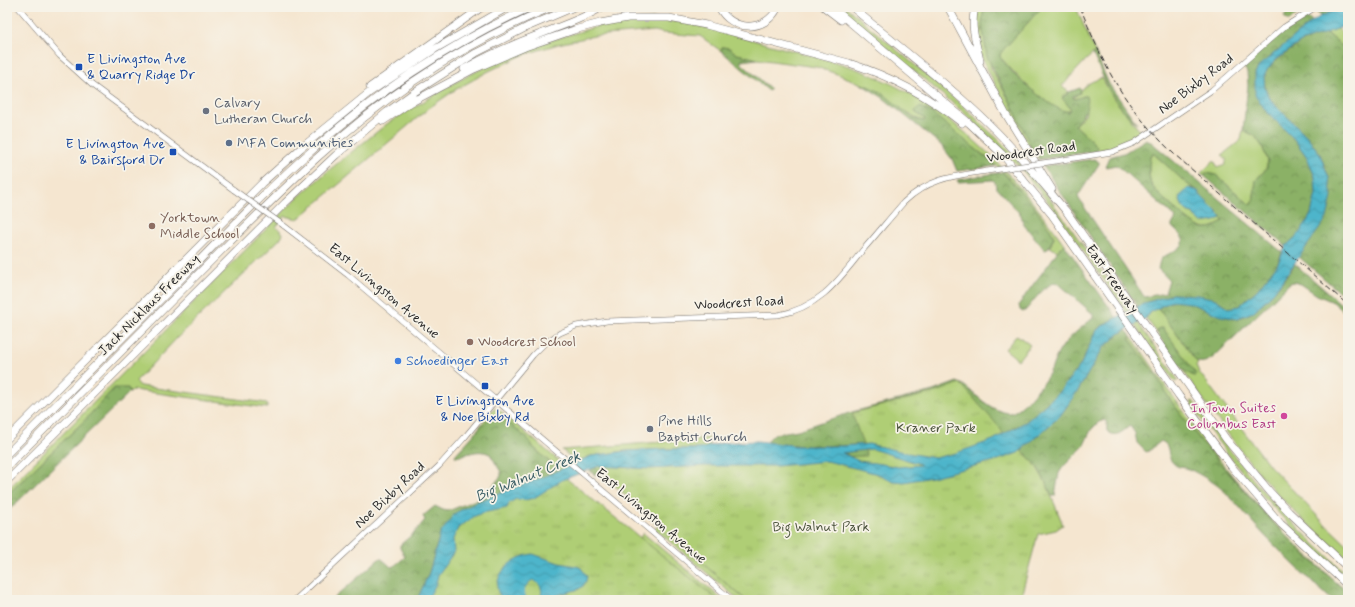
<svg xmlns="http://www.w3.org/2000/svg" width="1355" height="607" font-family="Mynerve,sans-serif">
<defs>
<pattern id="forest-crowns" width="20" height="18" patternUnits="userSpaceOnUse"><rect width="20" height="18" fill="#8bb166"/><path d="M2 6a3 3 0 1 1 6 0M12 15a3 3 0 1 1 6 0" fill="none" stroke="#729054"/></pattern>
<pattern id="park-tufts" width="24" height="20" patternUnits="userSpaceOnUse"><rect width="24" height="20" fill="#afce75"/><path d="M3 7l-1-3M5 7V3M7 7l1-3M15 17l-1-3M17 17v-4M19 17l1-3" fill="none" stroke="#97b165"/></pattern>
<pattern id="water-waves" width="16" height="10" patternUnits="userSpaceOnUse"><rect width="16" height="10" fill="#4db5cb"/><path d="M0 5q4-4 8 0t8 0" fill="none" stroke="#4093a5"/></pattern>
</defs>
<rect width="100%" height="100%" fill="#f7f3e8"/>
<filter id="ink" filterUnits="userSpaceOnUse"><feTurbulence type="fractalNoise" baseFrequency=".025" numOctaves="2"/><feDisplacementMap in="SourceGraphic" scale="8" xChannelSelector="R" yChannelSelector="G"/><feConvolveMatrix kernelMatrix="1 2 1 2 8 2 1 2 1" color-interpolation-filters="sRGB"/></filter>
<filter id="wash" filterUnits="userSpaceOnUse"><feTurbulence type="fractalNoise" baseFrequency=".012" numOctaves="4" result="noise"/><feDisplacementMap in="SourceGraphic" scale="16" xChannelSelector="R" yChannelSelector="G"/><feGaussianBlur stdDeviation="0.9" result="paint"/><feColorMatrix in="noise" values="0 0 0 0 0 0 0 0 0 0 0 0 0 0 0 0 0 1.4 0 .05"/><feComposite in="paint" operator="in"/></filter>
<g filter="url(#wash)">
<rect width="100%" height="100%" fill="#f5e6d0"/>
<!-- grass -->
<path fill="#afce75" stroke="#6d7c50" d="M838,7H846L962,105L1007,148L1047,195L1130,311L1127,313L1056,212L1024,172L1009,156L962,111Z
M977,7H985L983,14L991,68L1011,103L1039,158L1042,159L1039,160L1025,140L985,65L980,54L976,34Z
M1042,7H1076L1095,52L1086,60L1062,86L1069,92L1063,96L1071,109L1067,112C1045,107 1015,74 1000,57V54L1003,50Z
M654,19C666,21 678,21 690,24C719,29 747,39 775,46C804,54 834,60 862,71C950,105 1011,169 1064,244L1057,251L1050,247L1054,237C1049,226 1040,217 1033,207C1020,191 1006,173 990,160C967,141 940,128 915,112L925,119V121L920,120L903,110L882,94L869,87L840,75L816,67L757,59L737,54L729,48L722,47L721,51L700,36L663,33L655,31L594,36L558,44L523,55L489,71L455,90L429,108L298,219L285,216L276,227L283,233L282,237L178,337L136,381L140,386L267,403V408L134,390L130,392L128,388L83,422L7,495V490L296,199L329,170L388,123L454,83L479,70L542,43L612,22Z
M1337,28L1348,39V51L1326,32Z
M1102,78L1114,99L1140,131V134L1122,145L1096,151L1097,150L1095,144L1075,125L1086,113L1084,96L1075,99L1073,98C1075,96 1079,94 1080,92C1086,83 1093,81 1102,78Z
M1243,130L1255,136L1262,146L1268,161L1266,169L1256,180L1253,203L1250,205L1216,175L1206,173L1203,175L1201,173L1214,160L1217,166L1220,167L1225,165C1227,160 1227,158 1222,155L1241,140Z
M1152,154H1154L1194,189L1189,188L1180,201C1183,207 1185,212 1193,213L1196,218H1220V215L1223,219L1222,222C1216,227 1207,230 1199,227C1189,222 1155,193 1151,184C1148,177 1149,164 1150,156Z
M1159,307V309L1196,361L1198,363L1196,365L1199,372L1270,466L1322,521L1348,546V559C1327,541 1306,524 1287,504C1247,463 1214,415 1181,368L1187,372L1157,331V333L1146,318L1152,311Z
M1138,323L1178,380L1175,382L1135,325Z
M1132,337C1170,391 1206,448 1251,497C1281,531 1314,562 1348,593L1304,554L1275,525L1218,461L1201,441L1169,398L1156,375L1129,338Z
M1191,401H1193C1217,434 1242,467 1269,498C1294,525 1321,550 1348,575V580C1289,529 1238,471 1193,408Z
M496,408L499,410L566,467L557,471L555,467L533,447L529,441L504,418L498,416L475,433L490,412Z
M709,438L710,446L700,449H665L626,451L591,456L576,462L562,450Z
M658,526L746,600H739L655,529Z
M643,533L723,600H718L640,538Z"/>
<!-- forest -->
<path fill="url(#forest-crowns)" stroke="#5b6e48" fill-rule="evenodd" d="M985,7H1042L1003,50L1000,54V57C1006,64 1012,72 1018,78C1027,86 1059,114 1069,111L1071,109L1062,98L1069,92L1080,88L1081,89L1080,93L1073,96V98L1075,99L1084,96H1086C1090,112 1082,114 1075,125L1095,144L1097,147L1096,151L1042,159L1039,158L1031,147L1011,103L987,57L982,25L983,14Z
M1291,7H1294L1300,12L1289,21L1284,17Z
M1323,7H1342L1321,16L1315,11Z
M1306,16L1312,22L1260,65L1255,73L1294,139L1307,157L1315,177L1316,194L1311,214L1301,232L1286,246L1203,175L1206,173L1216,175L1250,205L1253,203L1256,180L1266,169L1268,161L1262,146L1255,136L1243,130L1248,85L1247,72L1243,66L1285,30Z
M1326,32L1348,51V299L1299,257L1305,248L1329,178L1320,154L1307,136L1272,102L1265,89L1264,77L1267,70L1277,60L1301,42Z
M722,47L729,48L737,54L757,59L741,61V63L771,89L769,91L721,51Z
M1095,52L1109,84L1137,124C1115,106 1103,78 1093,54Z
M861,84C868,86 875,89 882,93C894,101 910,120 924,121L925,119L915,112V110L920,107L931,112L996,166L957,171L952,159L940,144L882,97Z
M1145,140L1151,142L1282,252L1277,265L1257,290L1239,306L1228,308L1216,299L1173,294L1145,303L1138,307L1043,166L1094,159L1099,162V164L1078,196L1079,199L1143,295L1145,297L1165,293L1169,280L1158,269C1159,266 1159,262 1161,259C1165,254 1187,248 1183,239C1181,235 1176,231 1172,227V225L1176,218L1118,166L1116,165L1106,167L1105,166L1109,157L1124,153ZM1152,154H1154L1187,184L1198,191L1201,196L1223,219L1222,222C1216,227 1207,230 1199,227C1189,222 1155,193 1151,184C1148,177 1149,164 1150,156Z
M1002,172C1018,187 1045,218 1054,237L1048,249L1045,250L1024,225L1021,215L996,187L995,182L993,180L958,182L957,180Z
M1064,244L1117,318L1108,322L1097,330L1080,366L1058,393L1027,421L993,440L869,444L840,446H800L769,443L768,440L774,434L798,430L852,412L933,391L957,382L962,384C976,394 990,411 1008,413C1018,415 1041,386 1047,377C1053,368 1055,356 1062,347C1070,336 1082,327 1093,318V314L1058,283C1047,281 1033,302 1026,310L1023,312L1020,310L1019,305C1028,290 1040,276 1051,261C1055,255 1058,249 1064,244Z
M1295,264L1348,310V315L1333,302L1317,295L1301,284L1293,282L1290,283L1215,356C1210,360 1202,365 1196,361L1159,309V307C1163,306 1167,303 1171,302C1191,296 1215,318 1235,318C1256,319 1284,280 1295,264Z
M1161,328H1163L1196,374L1195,376C1179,373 1166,346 1157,333L1158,329Z
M1126,330L1132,337L1129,338L1156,375L1169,398L1201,441L1218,461L1275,525L1304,554L1348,593V600H1332C1310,581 1289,560 1268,539C1253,524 1241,507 1225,492C1216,483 1201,475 1189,469C1185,467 1179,468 1175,465C1164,456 1173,446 1161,441L1149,451L1146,452L1137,443L1135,433L1130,426C1122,431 1117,439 1107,431V423L1105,420L1099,422L1091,430L1083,447L1063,467L1059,473L1055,496H1052C1048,487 1035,457 1024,456C1022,456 1020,457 1018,458L980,474L941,486L896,496L866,497L844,494L842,496L844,504L841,507L810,511L805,510L796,504L766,509L749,506L747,505L744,489L740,487L709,485L700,480L694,479L666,480L664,482L665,486C668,487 672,490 675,490C685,491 696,482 704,491C702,493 700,496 698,498C690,503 661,505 654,500C650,497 650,489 649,485L616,477L593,474L590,470L599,466L650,469L704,466H777L827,461L878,474L893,481L904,482L932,477L998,460L1018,453L1060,416L1079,389L1103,348L1120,333Z
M114,388H128L130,392L7,512V495L83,422Z
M493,416H498L504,418L530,441L533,447L555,467L557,471L541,478L440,534L429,573L417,600H332L379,559H382L391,567H393L405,557L400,548V545L414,533L425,520L423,516L435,506L443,510L448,511L483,497L485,495L501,476V472L490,454C477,448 468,455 456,457L455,455L489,418Z
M872,449L921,465L859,461L841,452Z"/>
<!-- park -->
<path fill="url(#park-tufts)" stroke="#6d7c50" d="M1017,335L1030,345L1018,360L1005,349Z
M960,383L999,427L1008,441L1012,440L1035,464L1047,485L1063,525L1056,530L1038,534L1020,600H746L658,526L593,465L867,456L852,413L940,391Z
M562,475L718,600H422L464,516Z"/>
<!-- water -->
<path fill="url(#water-waves)" stroke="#3c707b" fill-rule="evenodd" d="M1342,7H1348V25L1301,42L1276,60L1267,70L1264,77L1265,89L1272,102L1307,136L1320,154L1329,178L1332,197L1327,218L1274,292L1253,312L1236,319L1221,316L1190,303L1172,301L1152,311L1144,320L1120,333L1103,348L1079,389L1060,416L1018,453L998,460L932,477L904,482L893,481L878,474L827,461L777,466H704L650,469L599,466L562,480L534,498L525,500L516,499L509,503L507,508L482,513L475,516L458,528L453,539L454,552L438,575L436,584L427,600H417L429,573L440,534L455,513L479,501L541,478L591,456L626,451L665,449H700L721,443L757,441L800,446H840L869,444L908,453L935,458L956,453L993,440L1027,421L1058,393L1080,366L1097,330L1108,322L1145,303L1173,294L1198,295L1216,299L1228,308L1239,306L1257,290L1277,265L1286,246L1301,232L1311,214L1316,194L1315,177L1307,157L1294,139L1266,111L1255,95V73L1260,65L1312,22L1321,16ZM872,449L920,464V465L898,467L882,464L859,461L842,453Z
M1189,188L1198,191L1201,196L1220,215L1221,218L1215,221L1202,223L1196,218L1193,213C1184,212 1181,204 1179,197Z
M533,554L559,563L576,566L581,568L587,576L586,581L583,586L579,589L558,595L551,600H537C545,594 542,584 533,580C525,584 520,595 529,600C522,600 511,602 504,599C500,597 497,592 497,586C499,568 516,556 533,554Z"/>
</g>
<g filter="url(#ink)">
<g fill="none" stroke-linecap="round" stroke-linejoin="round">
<defs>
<path id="secondary" d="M18,7L60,56L92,85L234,190
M1056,161L1112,152L1134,143L1212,90L1284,27L1316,7
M283,225L348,275L732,600
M295,600L439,466L465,437L533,355L545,343L560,333L576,326L607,321L778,315C819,308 838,281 862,251C876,235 890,218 904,202C929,178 954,176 987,171"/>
<path id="highway" d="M719,7C731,32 766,33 778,7
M824,7L841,20
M832,7L969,123L1002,154L1052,215L1179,396L1231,466L1281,524L1348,586
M852,7C900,48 951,86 996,131C1021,156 1043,184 1066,211L1226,439L1270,492L1289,512L1348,568
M948,7L1005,113L1052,189
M975,7C970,29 976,40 980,61
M464,69C488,55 516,43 543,33C563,25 583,19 602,7
M370,87L482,7
M414,101L474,69L525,47L574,30L600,23L628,18H669L706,25L849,63C890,76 928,96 962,123
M383,121L416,99
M7,439L262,183L301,148L370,92L435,49L508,7
M7,454C68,393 128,332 189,271C230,229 271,185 316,147C380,90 453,42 531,7
M7,467C72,402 136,337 200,272C239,233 278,193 319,156C387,94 466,42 552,7
M7,481L285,203L336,155L387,112L416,91L476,53L527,27L574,7"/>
</defs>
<!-- secondary casing -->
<use href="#secondary" stroke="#726c65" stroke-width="6"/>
<!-- highway casing -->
<use href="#highway" stroke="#726c65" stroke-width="8"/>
<!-- secondary -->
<use href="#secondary" stroke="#fff" stroke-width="5"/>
<!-- highway -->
<use href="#highway" stroke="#fff" stroke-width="7"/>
<!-- rail -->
<path stroke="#2b2b2b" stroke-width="1" stroke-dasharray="6 3" stroke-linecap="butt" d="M1080,7C1091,33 1102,61 1117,85C1133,111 1152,133 1174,154L1348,305"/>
<defs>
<path id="secondary-bridge" d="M987,171L1056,161
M234,190L283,225"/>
</defs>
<!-- secondary-bridge casing -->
<use href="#secondary-bridge" stroke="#726c65" stroke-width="6" stroke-linecap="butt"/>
<!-- secondary-bridge -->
<use href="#secondary-bridge" stroke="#fff" stroke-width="5"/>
</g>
</g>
<!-- markers -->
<g fill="#1a4fb4" stroke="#f7f3e8" stroke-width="1.5">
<rect x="75" y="63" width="8" height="8" rx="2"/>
<rect x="169" y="148" width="8" height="8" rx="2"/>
<rect x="481" y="382" width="8" height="8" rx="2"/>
</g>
<g fill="#6b7280" stroke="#f7f3e8" stroke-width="1.5">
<circle cx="206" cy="111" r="4"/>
<circle cx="650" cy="429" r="4"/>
</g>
<circle fill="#5c6f8a" stroke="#f7f3e8" stroke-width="1.5" cx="229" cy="143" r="4"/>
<g fill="#8d6e63" stroke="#f7f3e8" stroke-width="1.5">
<circle cx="152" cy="226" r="4"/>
<circle cx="470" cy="342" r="4"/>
</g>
<circle fill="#3f7fe0" stroke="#f7f3e8" stroke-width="1.5" cx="398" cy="361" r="4"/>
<circle fill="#d1479c" stroke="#f7f3e8" stroke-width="1.5" cx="1284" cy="416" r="4"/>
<g text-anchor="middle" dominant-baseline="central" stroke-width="3.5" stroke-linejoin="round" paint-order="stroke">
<!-- transit labels -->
<g font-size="14" fill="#164399" stroke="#f7f3e8" text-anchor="start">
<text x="87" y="59">E Livingston Ave<tspan x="87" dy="16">&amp; Quarry Ridge Dr</tspan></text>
<text x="165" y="144" text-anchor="end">E Livingston Ave<tspan x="165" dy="16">&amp; Bairsford Dr</tspan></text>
<text x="485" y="401" text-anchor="middle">E Livingston Ave<tspan x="485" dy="16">&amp; Noe Bixby Rd</tspan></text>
</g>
<!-- street labels -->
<g font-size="14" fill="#2b2b2b" stroke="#f7f3e8">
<text transform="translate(1196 84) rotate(-37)">Noe Bixby Road</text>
<text transform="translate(1031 152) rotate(-8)">Woodcrest Road</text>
<text transform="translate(1112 279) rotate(55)">East Freeway</text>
<text transform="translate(384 291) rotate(40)">East Livingston Avenue</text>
<text transform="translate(739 303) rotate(-3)">Woodcrest Road</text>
<text transform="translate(149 305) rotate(-45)">Jack Nicklaus Freeway</text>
<text transform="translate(390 495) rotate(-43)">Noe Bixby Road</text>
<text transform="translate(651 516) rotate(40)">East Livingston Avenue</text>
</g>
<!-- worship labels -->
<g font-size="14" fill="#5b616d" stroke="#f7f3e8" text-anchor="start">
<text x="214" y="103">Calvary<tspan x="214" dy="16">Lutheran Church</tspan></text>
<text x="658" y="421">Pine Hills<tspan x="658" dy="16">Baptist Church</tspan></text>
</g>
<!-- service labels -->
<g font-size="14" fill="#4e5e75" stroke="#f7f3e8" text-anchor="start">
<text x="237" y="143">MFA Communities</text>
</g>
<!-- education labels -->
<g font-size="14" fill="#785e54" stroke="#f7f3e8" text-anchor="start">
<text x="160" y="218">Yorktown<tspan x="160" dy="16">Middle School</tspan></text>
<text x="478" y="342">Woodcrest School</text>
</g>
<!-- shop labels -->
<g font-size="14" fill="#366cbe" stroke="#f7f3e8" text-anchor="start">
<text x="406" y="361">Schoedinger East</text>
</g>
<!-- hotel labels -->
<g font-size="14" fill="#b23c85" stroke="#f7f3e8" text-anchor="end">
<text x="1276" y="408">InTown Suites<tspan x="1276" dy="16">Columbus East</tspan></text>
</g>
<!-- park labels -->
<g font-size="14" fill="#4c543e" stroke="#f7f3e8">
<text x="936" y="428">Kraner Park</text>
<text x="821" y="527">Big Walnut Park</text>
</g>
<!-- water labels -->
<g font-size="15" font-style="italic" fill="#375b63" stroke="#f7f3e8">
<text transform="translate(528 477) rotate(-22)">Big Walnut Creek</text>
</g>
</g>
<!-- margin -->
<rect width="1355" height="607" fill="none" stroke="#f7f3e8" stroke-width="24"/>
</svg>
